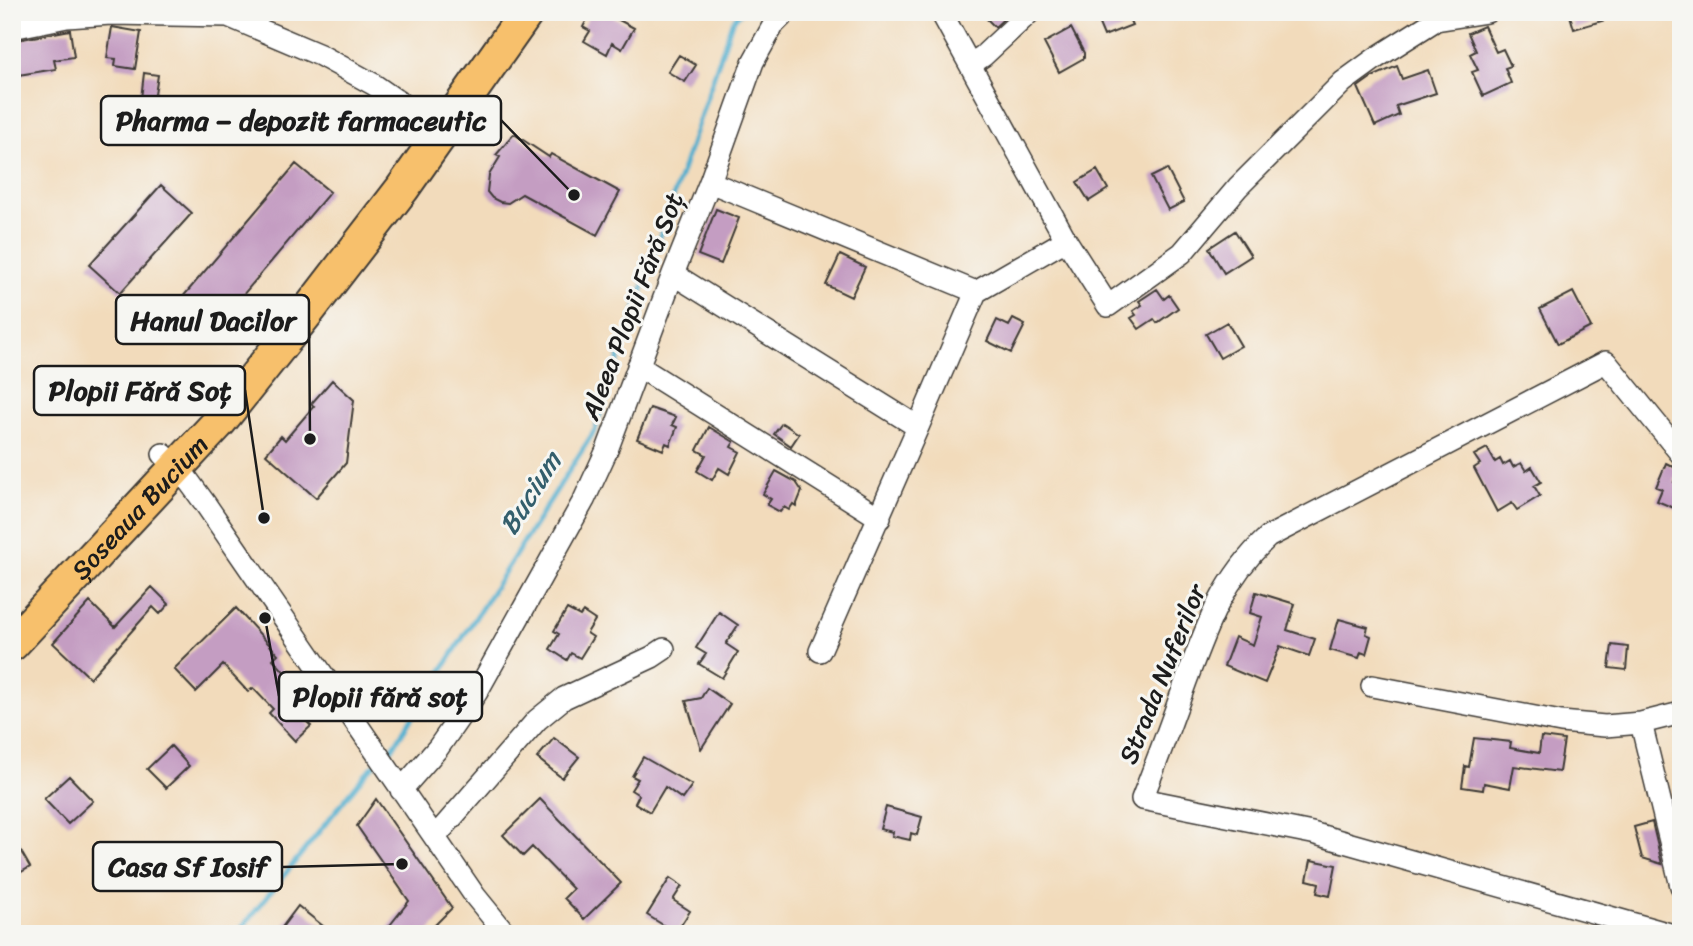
<svg xmlns="http://www.w3.org/2000/svg" width="1693" height="946" font-family="Sriracha,sans-serif">
<rect width="100%" height="100%" fill="#f6f6f2"/>
<filter id="ink" filterUnits="userSpaceOnUse"><feTurbulence type="fractalNoise" baseFrequency=".0143" numOctaves="2"/><feDisplacementMap in="SourceGraphic" scale="14" xChannelSelector="R" yChannelSelector="G"/><feConvolveMatrix kernelMatrix="1 2 1 2 8 2 1 2 1" color-interpolation-filters="sRGB"/></filter>
<filter id="wash" filterUnits="userSpaceOnUse"><feTurbulence type="fractalNoise" baseFrequency=".00686" numOctaves="4" result="noise"/><feDisplacementMap in="SourceGraphic" scale="28" xChannelSelector="R" yChannelSelector="G"/><feGaussianBlur stdDeviation="1.57" result="paint"/><feColorMatrix in="noise" values="0 0 0 0 0 0 0 0 0 0 0 0 0 0 0 0 0 1.4 0 .05"/><feComposite in="paint" operator="in"/></filter>
<g filter="url(#wash)">
<rect width="100%" height="100%" fill="#f2dbbb"/>
<g fill="none" stroke-linecap="round" stroke-linejoin="round">
<!-- stream -->
<path stroke="#4faece" stroke-width="5" d="M384,756L392,749L595,430L732,22L741,12
M237,934L367,772L377,763"/>
</g>
<g id="blocks">
<!-- building -->
<path fill="#c49dc2" d="M591,12H604L634,28L622,49L612,43L607,54L584,41L590,31L583,27Z
M980,12H1011L995,27Z
M1094,12H1126L1132,25L1104,36Z
M1569,12H1619V16L1574,29Z
M1484,26L1496,52L1503,49L1511,66L1505,68L1511,83L1483,96L1472,72L1478,70L1470,54L1476,51L1468,33Z
M112,27L141,32L135,69L115,66L116,59L107,58Z
M1071,28L1084,53V58L1059,72L1044,43Z
M70,30L74,57L54,60L56,69L12,76V41Z
M679,55L696,65L685,82L668,72Z
M1397,66L1402,79L1428,70L1436,93L1396,106L1399,115L1375,126L1358,87L1372,77Z
M144,73L158,75L154,101L141,99Z
M514,134L549,157L551,154L620,192L597,235L522,194L508,203L500,202L492,198L487,192L489,175L500,157L496,155Z
M296,164L330,192L204,341L170,312Z
M1167,169L1184,202L1168,210L1151,177Z
M1097,170L1108,189L1089,201L1077,182Z
M161,185L192,213L120,293L89,265Z
M716,209L739,218L721,264L698,255Z
M1235,231L1251,256L1224,273L1209,248Z
M840,255L865,267L851,297L826,285Z
M1157,289L1164,299L1169,295L1178,308L1157,323L1154,319L1139,329L1131,318L1136,315L1133,311L1142,305L1139,301Z
M1573,292L1591,327L1558,344L1540,309Z
M1013,319L1025,325L1011,353L987,341L997,320L1009,326Z
M1227,322L1241,346L1220,358L1206,334Z
M332,380L354,400L346,463L316,498L266,454L281,436L285,440L314,406L311,404Z
M650,408L676,417L672,425L677,427L670,445L666,443L663,450L637,439Z
M782,423L799,434L791,446L774,434Z
M709,427L734,442L731,447L740,452L729,474L719,468L712,480L697,471L706,455L697,450Z
M1487,448L1495,462L1500,459L1503,465L1510,461L1513,467L1521,463L1526,471L1532,467L1541,482L1534,486L1540,496L1517,510L1512,503L1497,512L1474,468L1480,464L1474,455Z
M1666,463L1680,470L1674,482L1681,485V511L1657,501L1662,489L1656,487Z
M776,471L796,482L802,491L796,506L793,504L789,510L784,507L780,512L767,505L771,499L763,494Z
M152,587L169,604L160,614L153,607L90,678L53,643L90,602L115,627Z
M1256,592L1295,604L1287,630L1315,639L1309,656L1280,646L1265,683L1224,666L1235,637L1253,645L1262,617L1250,613Z
M236,608L278,654L273,659L287,675L280,682L301,704L295,710L311,726L295,741L269,713L273,709L253,688L248,692L223,665L196,692L174,669Z
M567,609L580,616L583,612L595,620L587,633L593,637L580,658L571,653L567,660L550,649L559,634L554,631Z
M719,612L738,625L726,644L738,652L722,678L699,664L706,654L696,648Z
M1339,619L1368,627L1366,634L1371,636L1366,654L1361,652L1359,658L1330,650Z
M1612,645L1628,647L1626,670L1609,668Z
M707,688L730,704L701,749L686,701L701,698Z
M1541,737L1564,740L1559,772L1514,766L1510,788L1484,783L1483,790L1462,787L1465,766L1469,767L1474,738L1511,742L1510,748L1539,753Z
M554,738L579,757L562,778L537,758Z
M171,746L189,766L166,788L147,769Z
M643,757L692,785L682,799L665,787L650,812L635,803L639,795L631,790L638,779L632,776Z
M69,776L93,801L68,824L44,799Z
M376,799L452,908L426,934H383L409,901L357,826Z
M540,799L621,883L584,919L564,898L573,889L532,847L523,856L503,835Z
M886,807L922,817L917,835L911,833L910,840L892,836L893,832L880,829Z
M1652,822L1662,864L1642,858L1634,827Z
M12,836L30,867L12,877Z
M1311,860L1336,865L1330,896L1317,893L1319,883L1307,880Z
M670,878L682,886L673,900L690,911L676,933L647,915Z
M298,906L333,934H277Z"/>
</g>
</g>
<g filter="url(#ink)">
<use href="#blocks" fill-opacity="0" stroke="#3c3934" stroke-width="2"/>
<g fill="none" stroke-linecap="round" stroke-linejoin="round">
<defs>
<path id="street" d="M941,12L1066,240L1108,306L1182,253L1238,187L1343,82L1376,58L1436,20L1487,12
M12,28L67,17L111,14L228,16L320,55L373,84L442,132
M971,64L983,56L1030,12
M710,182L976,292
M673,274L918,427L976,292L1066,240
M638,366L880,518
M163,454L185,476L204,502L475,896L506,934
M820,651L918,427
M1372,686L1561,722L1605,726L1641,723L1681,713
M1641,723L1681,886
M401,790L438,748L477,692L584,500L607,450L673,274L710,182L753,62L774,24L786,12
M435,837L537,720L564,698L652,657L664,649
M1670,934L1312,833L1142,799C1157,761 1171,723 1185,684C1206,627 1223,579 1268,537L1606,362L1681,454"/>
<g id="primary">
<path id="s1" d="M12,644L220,421L308,311L402,189L527,12"/>
</g>
</defs>
<!-- street casing -->
<use href="#street" stroke="#3c3934" stroke-width="24"/>
<!-- primary casing -->
<use href="#primary" stroke="#3c3934" stroke-width="37"/>
<!-- street -->
<use href="#street" stroke="#fff" stroke-width="21"/>
<!-- primary -->
<use href="#primary" stroke="#f7c06c" stroke-width="33"/>
</g>
</g>
<g text-anchor="middle" dominant-baseline="central" stroke-width="6" stroke-linejoin="round" paint-order="stroke">
<!-- street labels -->
<g font-size="26" fill="#1c1c1c" stroke="#f6f6f2">
<text transform="translate(632 306) rotate(-69)">Aleea Plopii Fără Soț</text>
<text stroke="none"><textPath href="#s1" startOffset="187">Șoseaua Bucium</textPath></text>
<text transform="translate(1162 674) rotate(-68)">Strada Nuferilor</text>
</g>
<!-- water labels -->
<g font-size="28" font-style="italic" fill="#335e6c" stroke="#f6f6f2">
<text transform="translate(530 493) rotate(-58)">Bucium</text>
</g>
</g>
<!-- callouts -->
<path fill="none" stroke="#1c1c1c" stroke-width="2.5" d="M574 195L501 120M310 439L309 320M264 518L245 390M265 618L279 696M402 864L282 867"/>
<g fill="#1c1c1c" stroke="#f6f6f2" stroke-width="2.5">
<circle cx="574" cy="195" r="7"/>
<circle cx="310" cy="439" r="7"/>
<circle cx="264" cy="518" r="7"/>
<circle cx="265" cy="618" r="7"/>
<circle cx="402" cy="864" r="7"/>
</g>
<g fill="#f6f6f2" stroke="#1c1c1c" stroke-width="2.5">
<rect x="101" y="96" width="400" height="49" rx="7"/>
<rect x="116" y="295" width="193" height="49" rx="7"/>
<rect x="34" y="366" width="211" height="49" rx="7"/>
<rect x="279" y="672" width="203" height="49" rx="7"/>
<rect x="93" y="842" width="189" height="49" rx="7"/>
</g>
<g font-size="28" text-anchor="middle" font-weight="bold" fill="#1c1c1c">
<text x="301" y="130">Pharma – depozit farmaceutic</text>
<text x="213" y="330">Hanul Dacilor</text>
<text x="140" y="400">Plopii Fără Soț</text>
<text x="380" y="706">Plopii fără soț</text>
<text x="188" y="876">Casa Sf Iosif</text>
</g>
<!-- margin -->
<rect width="1693" height="946" fill="none" stroke="#f6f6f2" stroke-width="42"/>
</svg>
